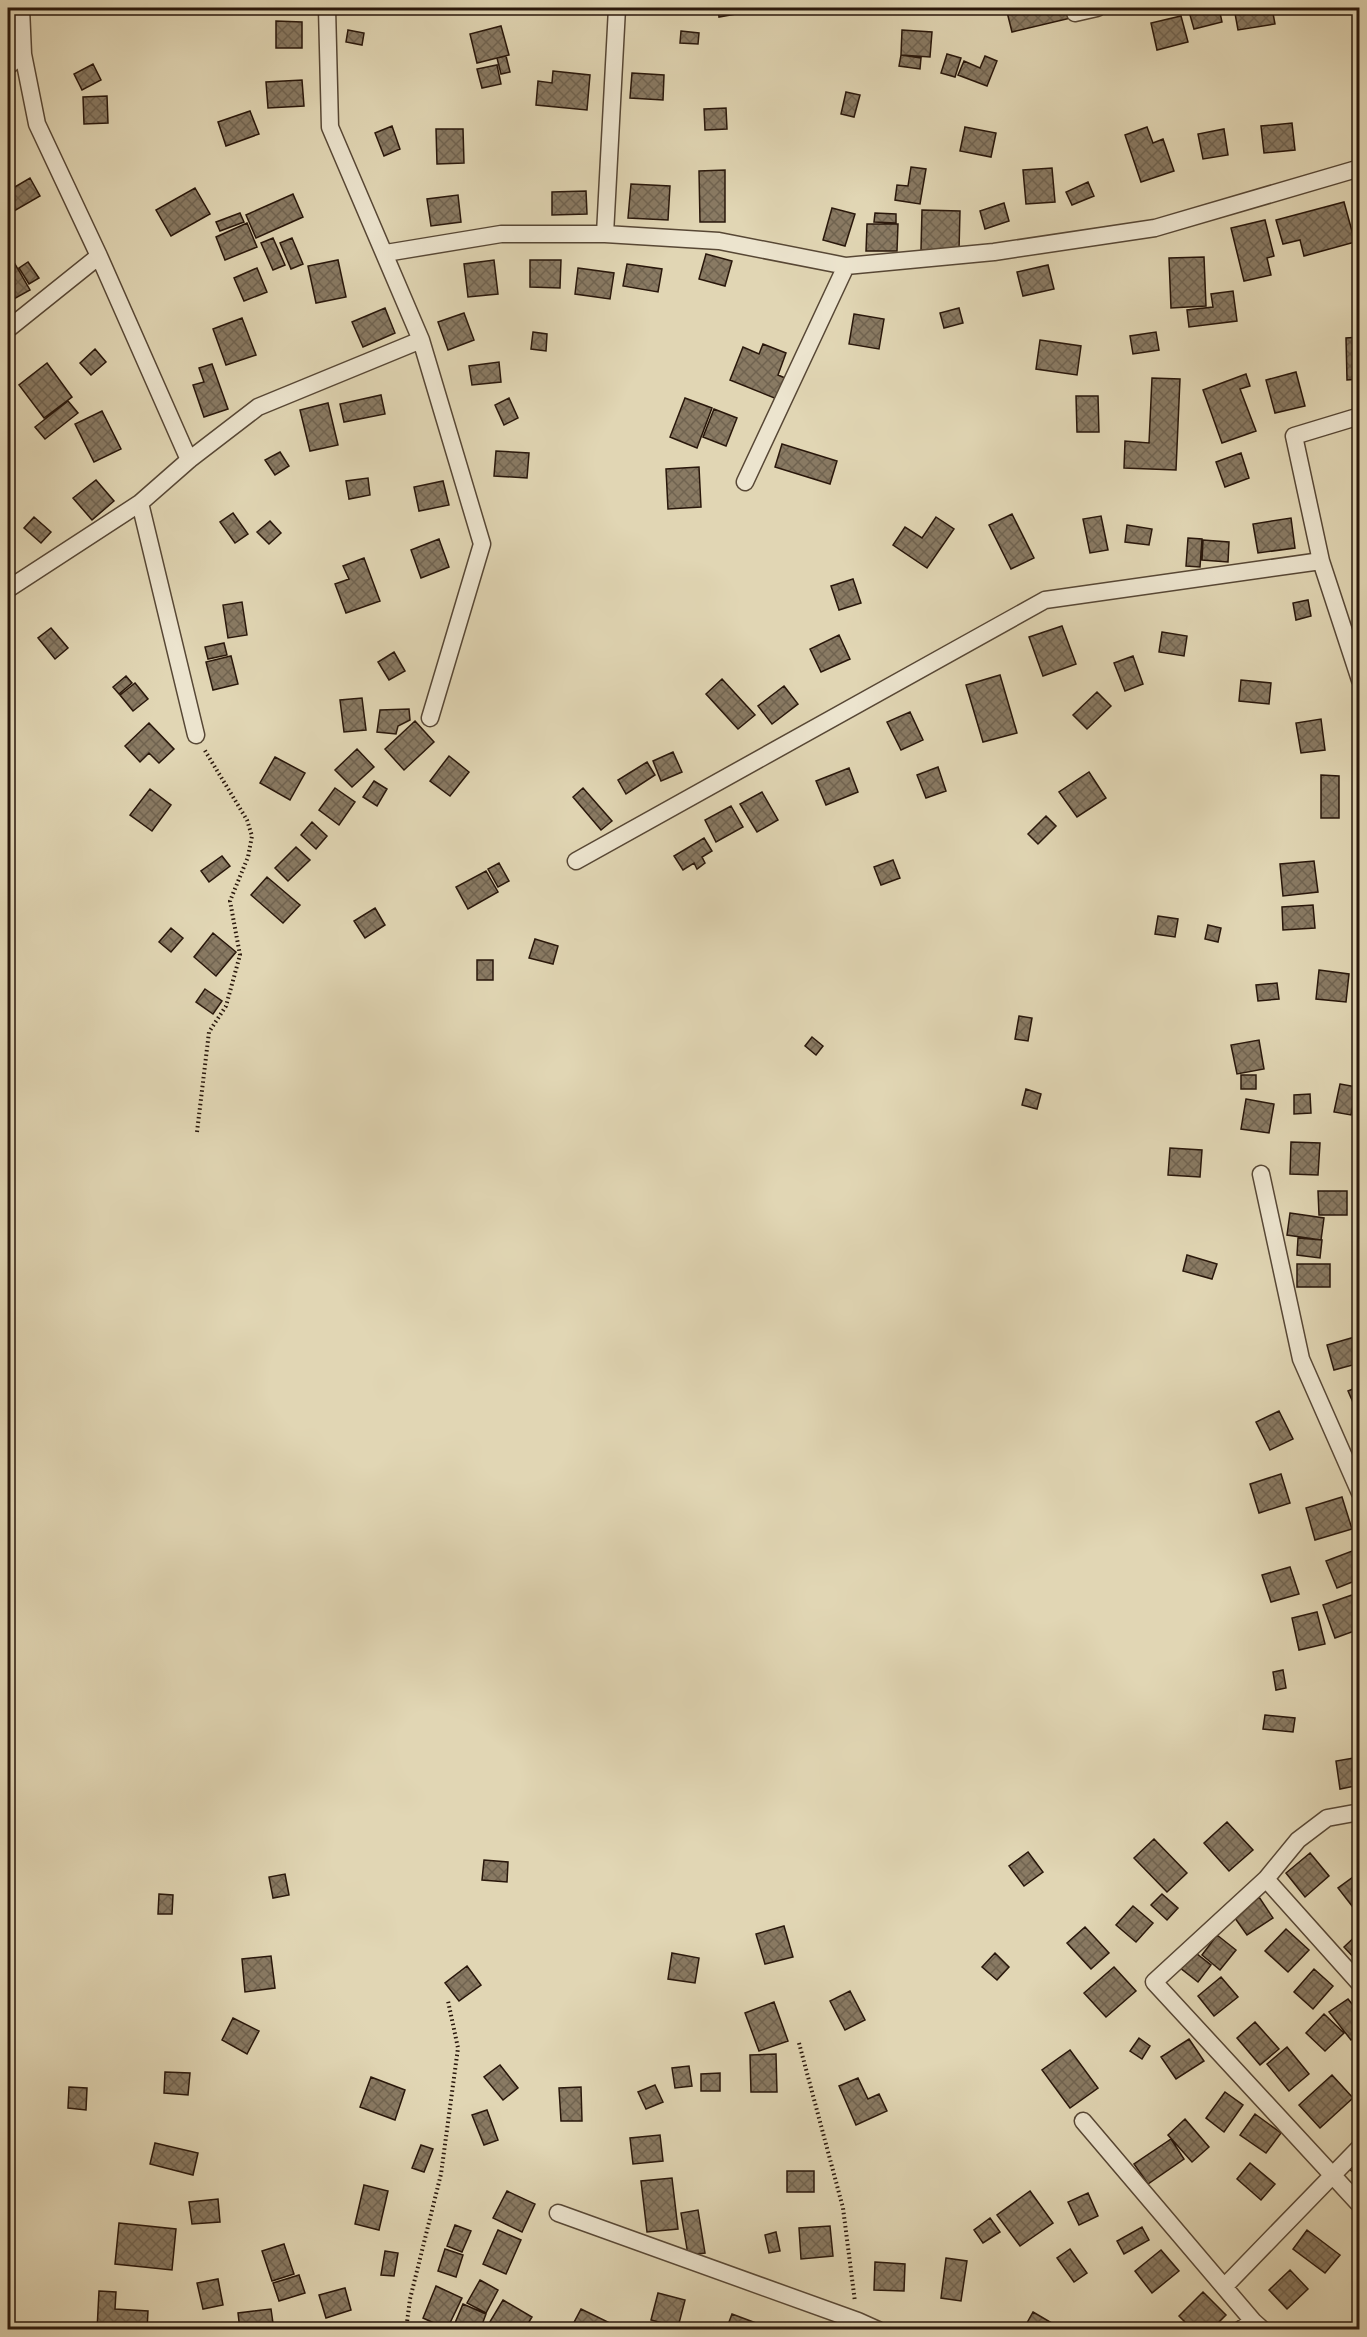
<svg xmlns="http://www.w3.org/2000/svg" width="1367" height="2337" font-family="'IM FELL Double Pica',serif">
<defs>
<pattern id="building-cross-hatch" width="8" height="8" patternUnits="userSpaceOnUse" patternTransform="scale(1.5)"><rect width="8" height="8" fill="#897a63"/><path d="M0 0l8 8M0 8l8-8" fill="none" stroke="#706350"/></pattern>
</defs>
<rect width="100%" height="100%" fill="#e1d6b4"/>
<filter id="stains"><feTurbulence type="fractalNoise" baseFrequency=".00333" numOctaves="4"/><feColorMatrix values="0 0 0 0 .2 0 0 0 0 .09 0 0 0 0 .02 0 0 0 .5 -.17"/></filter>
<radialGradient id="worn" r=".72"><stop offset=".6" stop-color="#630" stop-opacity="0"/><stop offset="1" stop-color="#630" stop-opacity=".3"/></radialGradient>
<!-- building -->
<path fill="url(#building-cross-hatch)" stroke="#29170b" stroke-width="1.5" d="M55,8H89V11H55Z
M126,8H162L161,12L126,10Z
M718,8H741L742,13L719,17Z
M1006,8H1072L1075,17L1012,32Z
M1188,8H1219L1222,22L1194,29Z
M1234,8H1272L1275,24L1238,30Z
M1181,16L1188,42L1157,50L1151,23Z
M276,21L302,22V48H276Z
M501,26L509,55L477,63L470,34Z
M348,30L364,33L362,45L346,42Z
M902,30L932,32L930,57L901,55Z
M681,31L699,33L698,44L680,43Z
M947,54L961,58L955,77L941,73Z
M901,55L921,58L920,69L899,66Z
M506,56L510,72L501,74L497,58Z
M985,56L997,61L987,86L958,75L964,61L980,68Z
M93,64L101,80L82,90L74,74Z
M497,65L501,84L482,88L477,69Z
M553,71L590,75L587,110L536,105L538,81L552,83Z
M632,73L664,75L663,100L630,98Z
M302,80L304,106L268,108L266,82Z
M846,92L860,95L854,117L841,114Z
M107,96L108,123L84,124L83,97Z
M726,108L727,129L705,130L704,109Z
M250,111L259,134L226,146L218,122Z
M1354,116H1360V151H1358Z
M1292,123L1295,150L1264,153L1261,126Z
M392,126L400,149L384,156L375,133Z
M965,127L996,133L991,157L960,151Z
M1147,127L1153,143L1163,139L1174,171L1141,182L1125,135Z
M436,129H463L464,163L437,164Z
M1224,129L1228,155L1203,159L1198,134Z
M911,167L926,169L920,204L895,200L897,185L908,186Z
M1052,168L1055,202L1026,204L1023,170Z
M725,170V222H700L699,171Z
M30,178L40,196L14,211L8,201V191Z
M1088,182L1094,196L1072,205L1066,192Z
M631,184L670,186L668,220L628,218Z
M195,188L210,214L171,236L156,210Z
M586,191L587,214L552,215V192Z
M293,194L303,217L256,238L246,215Z
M458,195L461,222L431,226L427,199Z
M1344,202L1355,242L1304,256L1300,240L1283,244L1276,220Z
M1004,203L1009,221L985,229L980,211Z
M832,208L855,214L845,246L823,240Z
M922,210L960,211L959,251L921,250Z
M240,213L244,222L220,231L216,222Z
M875,213L896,214V223L874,222Z
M1265,220L1274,256L1267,258L1271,275L1244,281L1231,228Z
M247,223L257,247L225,260L216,237Z
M867,224H898L897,251H866Z
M273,238L285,265L273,270L261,243Z
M292,238L303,264L291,269L280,243Z
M706,254L732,261L725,286L699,279Z
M1204,257L1206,306L1171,308L1169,258Z
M338,260L346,297L316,303L308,266Z
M494,260L498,294L468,297L464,264Z
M530,260H561L560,288L530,287Z
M28,262L39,278L29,284L19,268Z
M15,264L30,290L12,300L8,292V268Z
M627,264L662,269L658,292L623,286Z
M1048,265L1054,289L1023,296L1017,272Z
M257,268L267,292L244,301L234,278Z
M578,268L614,273L610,299L575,294Z
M1233,291L1237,321L1189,327L1187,310L1213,307L1211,294Z
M385,308L395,333L363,347L352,322Z
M959,308L963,323L944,328L940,313Z
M464,313L474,340L448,350L438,322Z
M854,314L884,319L879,349L849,344Z
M242,318L256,355L226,365L213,329Z
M533,332L547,334L546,351L531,349Z
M1156,332L1159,350L1133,354L1130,336Z
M1360,337V379L1347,380L1346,338Z
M1040,340L1081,346L1077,375L1036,369Z
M763,344L786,353L778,375L785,378L777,399L730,380L743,347L759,354Z
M95,349L106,362L91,375L80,363Z
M499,362L501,382L472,385L469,366Z
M47,363L72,397L44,418L19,385Z
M212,364L228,409L204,417L193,385L204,382L199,368Z
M1296,372L1305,406L1275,413L1266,380Z
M1246,374L1250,386L1240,389L1256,431L1222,443L1203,390Z
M1152,378L1180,379L1176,470L1124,468L1125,441L1149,443Z
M381,395L385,414L344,422L340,404Z
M1076,396H1098L1099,432H1077Z
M509,398L518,418L504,425L495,405Z
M685,398L712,408L697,448L670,437Z
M68,401L78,413L45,439L35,427Z
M328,403L338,445L310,451L300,410Z
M714,409L737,418L726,446L703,437Z
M102,411L121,449L94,462L75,424Z
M782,444L837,461L830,484L775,467Z
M496,451L529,453L527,478L494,476Z
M280,452L289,466L275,475L265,460Z
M1241,453L1249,478L1225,487L1216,462Z
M699,467L701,507L668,509L666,469Z
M368,478L370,495L349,499L346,481Z
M96,480L114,501L92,520L73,498Z
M443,481L449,505L419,511L414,487Z
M233,513L248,534L235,543L220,522Z
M1012,514L1034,558L1011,569L989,525Z
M1101,516L1108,550L1090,553L1083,519Z
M34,517L51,532L41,543L24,528Z
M936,517L954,529L927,568L893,545L905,527L922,538Z
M1291,518L1295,548L1258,553L1253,524Z
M270,521L281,533L269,544L257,532Z
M1127,525L1152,529L1149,545L1125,542Z
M1188,538L1202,539L1200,567L1186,566Z
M439,539L449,567L421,578L411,550Z
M1203,540L1229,542L1228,562L1202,560Z
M364,558L380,601L346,613L335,584L349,579L343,566Z
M853,579L861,603L839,610L831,586Z
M1308,600L1311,616L1296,620L1293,603Z
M242,602L247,635L228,638L223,605Z
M1062,626L1076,664L1043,676L1029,637Z
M51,628L68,648L55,659L38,638Z
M1162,632L1187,636L1184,656L1159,652Z
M839,635L850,659L821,672L810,649Z
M224,643L227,655L208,659L205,647Z
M394,652L405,671L389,680L378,662Z
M231,656L238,684L213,690L206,662Z
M1133,656L1143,684L1125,691L1114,663Z
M1000,675L1017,733L983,742L966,685Z
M126,676L132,683L119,694L113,687Z
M722,679L755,715L738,729L706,694Z
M1241,680L1271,683L1269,704L1239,701Z
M135,683L148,699L133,711L120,695Z
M784,686L798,704L772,724L758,706Z
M1097,692L1111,706L1087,729L1073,715Z
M362,698L366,730L344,732L340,700Z
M409,709L410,720L398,726L396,734L377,732L380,710Z
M910,712L923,740L901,750L887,722Z
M1321,719L1325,750L1301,753L1296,723Z
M415,721L434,742L404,770L385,749Z
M149,723L174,749L159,763L149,753L140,762L125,746Z
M357,749L374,767L352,787L335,770Z
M673,752L682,772L661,781L653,761Z
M449,756L469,772L450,796L430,781Z
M275,757L305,773L290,800L260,783Z
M647,762L655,775L626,794L618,780Z
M938,767L946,791L926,798L917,775Z
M849,768L858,792L826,805L816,781Z
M1089,772L1106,798L1077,817L1059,792Z
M1321,775L1339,776V818H1321Z
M374,781L387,789L377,806L363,797Z
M335,788L355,802L339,825L319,810Z
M583,788L612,821L601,830L573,797Z
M150,789L171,805L152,831L130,815Z
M762,792L778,820L757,832L740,804Z
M731,806L743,827L716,842L705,820Z
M1046,816L1056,826L1038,844L1028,834Z
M312,822L327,836L316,849L301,835Z
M704,838L712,851L702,857L705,863L697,869L694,863L683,870L674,856Z
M296,847L310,860L288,881L275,868Z
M222,856L230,866L209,882L201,871Z
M893,860L900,878L881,885L874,867Z
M1314,861L1318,892L1283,896L1280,864Z
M499,863L509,881L498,887L488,869Z
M486,871L498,892L468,909L456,887Z
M267,877L300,905L283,923L251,895Z
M1313,905L1315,928L1283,930L1282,907Z
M375,908L385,925L365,938L354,921Z
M1158,916L1178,919L1175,937L1155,934Z
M1208,925L1221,928L1218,942L1205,939Z
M171,928L183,938L171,952L159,942Z
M213,933L236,952L216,976L194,957Z
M535,939L558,946L553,964L529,958Z
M477,960H493V980H477Z
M1319,970L1349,974L1346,1002L1316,999Z
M1277,983L1279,999L1258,1001L1256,985Z
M205,989L222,1001L213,1014L196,1002Z
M1019,1016L1032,1018L1028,1041L1015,1039Z
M812,1037L823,1046L816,1055L805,1046Z
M1259,1040L1264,1069L1237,1074L1231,1045Z
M1241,1075H1256V1089H1241Z
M1340,1084L1357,1087L1351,1115L1334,1112Z
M1026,1089L1041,1094L1037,1109L1022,1105Z
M1310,1094L1311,1113L1294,1114V1095Z
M1246,1099L1274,1104L1269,1133L1241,1129Z
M1291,1142L1320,1143L1318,1175L1290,1174Z
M1170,1148L1202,1150L1200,1177L1168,1175Z
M1318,1191H1347V1215H1319Z
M1290,1213L1324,1218L1321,1240L1287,1235Z
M1298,1238L1322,1240L1320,1258L1297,1255Z
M1187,1255L1217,1264L1212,1279L1183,1271Z
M1297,1264H1330V1287H1297Z
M1358,1336L1360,1363L1334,1370L1327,1345Z
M1360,1386V1414H1358L1348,1391Z
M1279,1411L1293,1439L1270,1450L1256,1422Z
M1281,1474L1290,1503L1259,1513L1250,1484Z
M1342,1497L1352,1529L1315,1540L1306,1508Z
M1360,1548V1579L1337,1588L1326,1561Z
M1290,1567L1299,1594L1271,1602L1262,1575Z
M1352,1595L1360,1616V1629L1335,1638L1323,1605Z
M1317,1612L1325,1644L1299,1650L1292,1618Z
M1283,1670L1286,1688L1276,1690L1273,1672Z
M1265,1715L1295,1718L1293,1732L1263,1729Z
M1360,1757V1785L1340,1789L1336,1761Z
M1227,1822L1253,1850L1229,1871L1204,1843Z
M1154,1839L1187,1873L1167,1892L1134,1858Z
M1028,1852L1043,1872L1024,1886L1009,1866Z
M1310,1853L1329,1876L1305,1897L1286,1873Z
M484,1860L508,1862L507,1882L482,1880Z
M1360,1872V1900L1352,1906L1338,1888Z
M285,1874L289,1895L273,1898L269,1877Z
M159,1894L173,1895L172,1914H158Z
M1162,1894L1178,1908L1167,1920L1151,1905Z
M1259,1897L1273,1918L1247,1935L1232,1914Z
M1133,1906L1153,1923L1136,1942L1116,1925Z
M784,1926L793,1957L765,1964L756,1934Z
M1085,1927L1109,1953L1091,1969L1067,1943Z
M1286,1929L1309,1950L1288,1972L1265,1951Z
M1360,1932V1964L1344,1947Z
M1217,1935L1236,1950L1220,1970L1202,1955Z
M1192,1950L1211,1965L1198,1982L1179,1967Z
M672,1953L699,1958L695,1983L668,1979Z
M995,1953L1009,1967L997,1980L982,1967Z
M271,1956L275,1988L245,1992L242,1959Z
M467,1966L481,1985L459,2001L445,1983Z
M1114,1967L1136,1991L1106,2017L1084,1993Z
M1314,1969L1333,1986L1313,2009L1294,1992Z
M1221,1977L1238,1997L1214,2016L1198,1996Z
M850,1991L865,2020L845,2030L830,2001Z
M1348,1999L1360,2014V2033L1351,2040L1329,2012Z
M774,2002L788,2041L759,2051L745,2013Z
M1324,2014L1344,2033L1325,2051L1306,2033Z
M233,2018L259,2031L247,2054L222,2040Z
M1255,2022L1279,2049L1260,2065L1237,2038Z
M1139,2038L1150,2046L1142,2059L1130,2051Z
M1189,2039L1204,2061L1176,2079L1161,2057Z
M1287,2047L1309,2074L1289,2091L1267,2064Z
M1070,2050L1098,2088L1070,2108L1042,2070Z
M776,2054L777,2092H751L750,2055Z
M500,2065L518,2088L503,2100L484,2077Z
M689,2066L692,2086L675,2088L672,2068Z
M165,2072L190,2073L188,2095L164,2093Z
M720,2073V2091H701V2074Z
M1332,2075L1353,2098L1320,2128L1299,2105Z
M371,2077L405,2090L395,2120L360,2107Z
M858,2078L868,2099L879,2094L887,2111L856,2125L839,2086Z
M655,2085L663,2102L646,2109L638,2092Z
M69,2087L87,2088L86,2110L68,2108Z
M581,2087L582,2121H561L559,2088Z
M1225,2092L1243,2105L1224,2132L1206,2118Z
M487,2110L498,2140L484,2145L472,2115Z
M1255,2114L1281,2133L1266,2153L1240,2135Z
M1185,2119L1209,2147L1192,2162L1168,2135Z
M660,2135L663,2161L633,2164L630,2138Z
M1171,2139L1184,2159L1148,2184L1134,2164Z
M155,2143L198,2153L193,2175L150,2164Z
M421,2145L433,2149L424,2172L412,2168Z
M1360,2156V2178L1349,2169Z
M1250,2163L1275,2184L1261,2200L1237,2179Z
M787,2171H814V2192H787Z
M672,2178L678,2229L647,2232L641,2181Z
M364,2185L388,2191L379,2230L355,2224Z
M507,2191L535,2204L522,2232L493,2218Z
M1030,2191L1053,2223L1020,2246L997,2215Z
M1088,2193L1098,2216L1079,2225L1068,2202Z
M218,2199L220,2222L192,2224L189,2202Z
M698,2210L705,2253L688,2255L681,2213Z
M990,2218L1000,2232L983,2243L974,2230Z
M119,2223L176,2229L172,2270L115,2264Z
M455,2225L471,2231L462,2252L447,2246Z
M830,2226L833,2256L801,2259L799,2228Z
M1142,2227L1149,2240L1124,2254L1117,2241Z
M498,2230L521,2240L506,2274L483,2264Z
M1307,2230L1340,2255L1325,2273L1293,2249Z
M776,2232L780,2251L769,2253L765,2235Z
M284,2244L294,2274L272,2281L262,2251Z
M445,2249L463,2255L456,2277L438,2271Z
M1070,2249L1087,2273L1074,2282L1057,2258Z
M1161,2250L1179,2271L1152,2293L1135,2271Z
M385,2251L398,2253L394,2276L381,2275Z
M946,2258L967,2261L961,2301L941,2298Z
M875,2262L905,2264L904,2291L874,2290Z
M1290,2270L1308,2289L1287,2309L1269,2290Z
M299,2275L305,2293L279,2301L273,2283Z
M218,2279L223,2305L203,2309L197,2283Z
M480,2280L498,2290L486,2313L467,2303Z
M436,2286L462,2298L447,2329L423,2318Z
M345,2288L351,2310L326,2318L319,2295Z
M99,2291L116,2292L115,2309L148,2311L147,2330H97Z
M1203,2292L1226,2315L1211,2330H1193L1179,2316Z
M658,2293L685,2300L678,2327L651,2320Z
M503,2300L532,2317L524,2330H496L488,2325Z
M463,2304L486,2314L480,2330H452Z
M271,2309L274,2330H240L238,2313Z
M581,2309L608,2322L604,2330H570Z
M1033,2312L1057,2326L1055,2330H1023Z
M732,2314L756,2323L753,2330H726Z"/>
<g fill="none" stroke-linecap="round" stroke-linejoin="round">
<defs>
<path id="minor" d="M21,8L23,54L37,124L99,256L189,460
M327,8L330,127L421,340L482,544L430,718
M1075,13L1097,8
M8,66L23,54
M605,234L617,8
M386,253L501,234H605L719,241L846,266L994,252L1155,228L1360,168
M8,329L99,256
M1360,416L1294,436L1321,561L1360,680
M745,482L846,266
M140,503L196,735
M8,589L140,503L189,460L258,407L421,340
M576,861L1045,600L1321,561
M1261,1174L1301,1359L1360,1493
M1266,1879L1298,1840L1327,1818L1360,1812
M1360,1984L1266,1879L1154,1982L1360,2205
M1083,2121L1253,2321
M558,2213L858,2321L856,2330
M1225,2286L1360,2147
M858,2321L878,2330
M1240,2330L1253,2321L1263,2330"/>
</defs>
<!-- minor casing -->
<use href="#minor" stroke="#574735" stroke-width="19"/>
<!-- path -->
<path stroke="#29170b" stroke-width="4" stroke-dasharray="1.5 3" stroke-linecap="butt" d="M197,1132L209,1032L226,1006L240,955L230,901L248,857L252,836L247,820L204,749
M799,2043L843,2208L855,2302
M406,2330L410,2299L441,2174L458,2048L448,2001"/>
<!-- minor -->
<use href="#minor" stroke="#ece4ce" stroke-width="16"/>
</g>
<!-- margin -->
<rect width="1367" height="2337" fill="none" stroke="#e1d6b4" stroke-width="30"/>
<rect x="9" y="9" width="1349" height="2319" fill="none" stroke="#29170b" stroke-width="3"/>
<rect x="15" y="15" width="1337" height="2307" fill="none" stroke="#29170b" stroke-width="1.5"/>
<rect width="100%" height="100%" filter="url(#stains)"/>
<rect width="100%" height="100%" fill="url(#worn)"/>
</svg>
